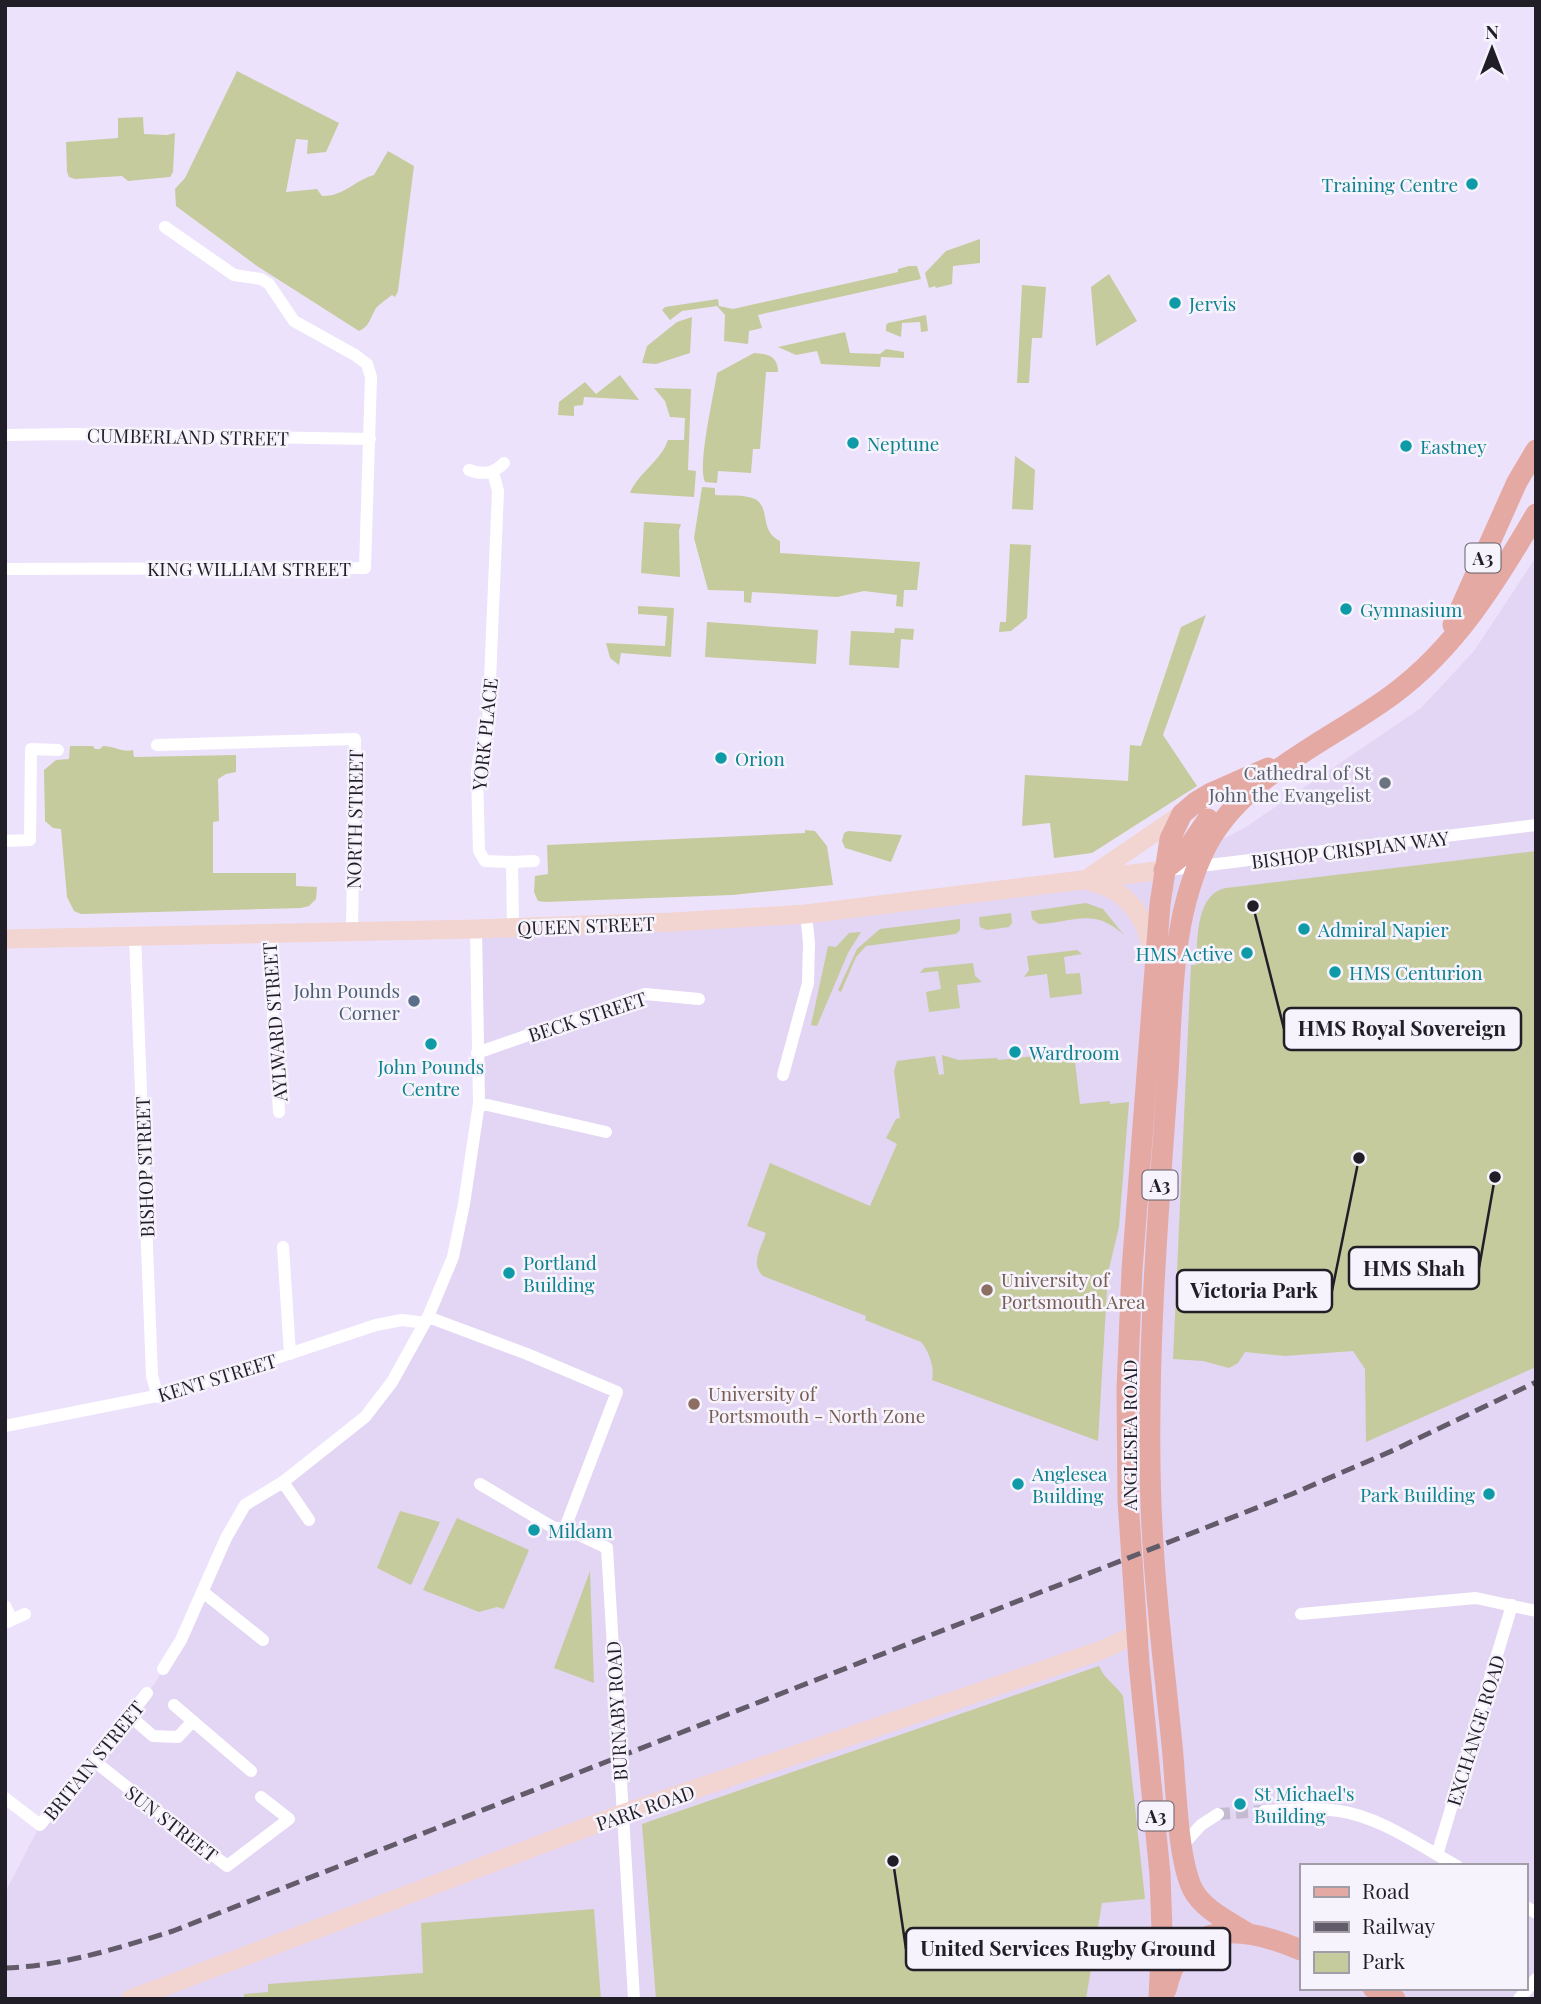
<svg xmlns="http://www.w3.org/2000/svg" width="1541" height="2004" font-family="'Playfair Display',serif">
<rect width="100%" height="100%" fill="#ede2fb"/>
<!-- built -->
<path fill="#e3d5f4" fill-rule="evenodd" d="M1536,557V1999H5V1893L40,1825L94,1761L155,1683L181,1640L245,1505L365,1417L392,1382L453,1257L479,1103L476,929L673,922L1164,870L1246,827L1421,708L1474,651ZM1301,1866H1525V1988H1301Z"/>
<!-- green -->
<path fill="#c5cb9d" d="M237,71L339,123L326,152L307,154L308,140L296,139L286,192L317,189L322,196C343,197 357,179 374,175L388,151L414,166L398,291L395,297L392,295C387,299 381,303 377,307C371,314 371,326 359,331L257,266L176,206L175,189L185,178Z
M143,117L144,134L167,135L175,133L173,172L170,177L128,181L122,176L75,179L69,177L67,172L66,142L118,138V118Z
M980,239V263L953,266L952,284L936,288L935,286L929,288L925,273L946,251Z
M909,266H917L921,279L758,315L762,328L749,331L748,344L724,341L725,315L717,306L682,311L670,320L662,310L665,307L718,299L719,306L733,309L898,272V269Z
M1109,274L1137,321L1096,346L1091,287Z
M1022,285L1046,287L1042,338H1032L1029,383H1017Z
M926,315L928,331L921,332L920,322L902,323L901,337L886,331V325L888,323Z
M692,317L690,353L656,364L642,363L647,346L677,322Z
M845,332L850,353L880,354L886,349L904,352V358L881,357L880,367L821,364L817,351L796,355L778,347Z
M754,353C768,354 778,356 778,372H766L760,449H753L751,473L718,471L717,483L705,482C697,466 714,394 717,373Z
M620,375L639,400L584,397L583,405L574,406V416L558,415L559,402L585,382L596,394Z
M654,388L691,389L688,470L696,471L694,497L630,493C638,473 661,461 668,440H684L685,418L670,417L665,401Z
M1015,456L1035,470L1033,510L1012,509Z
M702,487L715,488V495C727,496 744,494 755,499C771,508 759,531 780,541V553L920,562L917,590H904L903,607L896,606L897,595L864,591L837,597L752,592L751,603L744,602V591L708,590L694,538Z
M644,522L681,524L679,530L680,577L641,573Z
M1010,544L1031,545L1027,618L1011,631L999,632L1000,622H1006Z
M638,606L674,608L671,657L621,653L619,665L610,658L606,643L665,646L667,616L638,614Z
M1206,615L1163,735L1197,786L1092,853L1054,858L1050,823L1022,826L1025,775L1128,781L1130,745L1141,746L1181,627Z
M707,622L818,630L816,664L705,657Z
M895,628L914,629L913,640L901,639L899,668L849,665L851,631L894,633Z
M70,746H93L95,749H100L103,746C114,746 123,753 133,750L134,757L236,755V772L226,774L218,779L219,821L213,822V873H296V886L317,887L316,899L309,906L301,908L81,914L74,911L67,897L61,829L53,828L45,821L44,770L56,760L69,759Z
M805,830L815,831L827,846L833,885L732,895L545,902L538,901L534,892L535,876L548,874L547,845L805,833Z
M848,831L902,835L891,862L845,848L842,841L844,833Z
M1536,851V1367L1366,1442L1365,1369L1353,1351L1285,1356L1245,1352L1238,1363L1229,1368L1203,1361L1173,1359L1191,965H1196C1198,941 1195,894 1226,888Z
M1086,903L1103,909L1124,935C1094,907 1075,922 1039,924L1032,919L1031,911Z
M1011,913L1012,923L1009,927L987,930L980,927L979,917Z
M960,919V930L956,934L866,946L856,957L841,992L838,990L857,949L880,929Z
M861,932L848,953L817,1026L811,1025L828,946L836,947L849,933Z
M1077,950L1082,954L1064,957L1066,974L1080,973L1082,994L1050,998L1047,974L1024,977L1029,970L1027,956Z
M973,963L975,976L982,982L957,985L960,1008L929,1012L926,992L941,989L938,971L920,973L924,968Z
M1073,1045L1080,1104L1110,1101V1104L1129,1102L1119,1227L1108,1273L1098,1441L932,1380C935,1368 929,1351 921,1342L865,1320L866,1316L763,1276C750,1264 761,1248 766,1233L747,1226L770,1163L870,1206L897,1144L886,1138L896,1119L900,1118L894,1071L897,1061L935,1056L939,1075L944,1074L942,1055L959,1060L997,1058L998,1060L1055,1054Z
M400,1511L440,1522L411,1585L377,1568Z
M457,1518L529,1550L504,1609L497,1607L479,1612L423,1590Z
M590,1571L594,1683L554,1668Z
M1099,1666C1105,1680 1115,1684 1123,1696L1145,1899L1102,1903L1086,1999H656L642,1824Z
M594,1909L601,1999H244V1994L268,1992V1984L423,1973L421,1923Z"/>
<!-- water -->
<path fill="#4da7cb" stroke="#407e9a" stroke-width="2" d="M1292 1036a14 14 0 1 1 28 0a14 14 0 1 1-28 0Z"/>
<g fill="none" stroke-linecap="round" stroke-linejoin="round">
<!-- street-tunnel -->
<path stroke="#c4bbd1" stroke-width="12" stroke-dasharray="12 6" stroke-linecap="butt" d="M1218,1814L1264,1811"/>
<!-- street -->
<path stroke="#fff" stroke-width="12" d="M5,435L71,434L370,439
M469,470C483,475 493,474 504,463
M493,472L498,491L488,728L479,757L477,772L479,851L485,861L512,862L513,927
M5,569L365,568L371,377L367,364L355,355L294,321L269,284L261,279L234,275L165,227
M157,745L355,739L352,930
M5,841L30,840L31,749L58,750
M512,862L534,861
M1168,870L1536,825
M268,932L279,1112
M135,936L152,1376L158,1397
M477,1053L645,994L699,999
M783,1075L808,983L809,943L806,914
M479,1103L606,1132
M283,1247L290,1354
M428,1317L527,1354L617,1392L565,1528L607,1548L634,1999
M5,1426L171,1393L376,1325L402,1320L425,1323
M283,1482L309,1520
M480,1484L554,1528H565
M203,1592L263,1640
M5,1606L12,1620
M1301,1614L1476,1598L1536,1611
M5,1623L25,1614
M163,1669L181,1640L226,1538L245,1505L283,1482L365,1417L392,1382L428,1317L453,1257L464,1204L479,1103L476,929
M174,1705L251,1771
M130,1716L153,1736L178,1737L192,1722
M94,1761L227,1866L289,1819L261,1797
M5,1798L40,1825L94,1761L147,1693
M1264,1811C1289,1810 1315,1807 1339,1811C1381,1817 1420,1846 1457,1866
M1182,1846L1201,1825L1218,1814
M1437,1855L1512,1605
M1525,1906L1536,1913
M1519,1999L1536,1979"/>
<!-- secondary -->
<path stroke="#f2d4d1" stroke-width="19" d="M1091,876L1182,814
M1091,882C1128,890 1148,919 1153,955
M5,939L476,929L673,922L806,914L1164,870
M131,1999L622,1814L1102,1650L1160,1623"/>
<!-- primary -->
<path stroke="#e4a9a3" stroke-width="21" d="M1453,625L1517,482L1536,450
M1164,870L1184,854L1208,819
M1247,1933C1228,1921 1202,1909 1192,1888C1177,1855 1176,1783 1172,1745C1164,1665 1154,1585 1151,1505C1146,1366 1157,1227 1167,1089C1173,1008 1169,919 1207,845C1245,774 1330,741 1392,695C1455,649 1497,581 1536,514
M1373,1988L1395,1999
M1166,1990C1182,1916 1247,1927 1301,1950
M1159,1999L1162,1931L1160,1874L1139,1663L1128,1500L1127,1389L1132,1270L1160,904L1170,839L1182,814L1196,802L1211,793L1268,768"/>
<!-- rail -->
<path stroke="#625c6a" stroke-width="5" stroke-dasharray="14 7" stroke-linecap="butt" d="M5,1968C63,1966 118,1948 173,1931L1292,1494L1394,1450L1536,1382"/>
</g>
<!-- markers -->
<g fill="#0f9aa8" stroke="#f7f3fd" stroke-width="2.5">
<circle cx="1472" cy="184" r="7"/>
<circle cx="1175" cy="303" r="7"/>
<circle cx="853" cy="443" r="7"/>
<circle cx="1406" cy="446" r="7"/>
<circle cx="1346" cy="609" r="7"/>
<circle cx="721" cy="758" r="7"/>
<circle cx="1304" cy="929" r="7"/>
<circle cx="1247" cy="953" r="7"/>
<circle cx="1335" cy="972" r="7"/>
<circle cx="431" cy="1044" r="7"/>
<circle cx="1015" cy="1052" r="7"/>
<circle cx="509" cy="1273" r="7"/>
<circle cx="1018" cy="1484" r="7"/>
<circle cx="1489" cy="1494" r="7"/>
<circle cx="534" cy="1530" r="7"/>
<circle cx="1240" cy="1804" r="7"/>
</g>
<circle fill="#6b7280" stroke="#f7f3fd" stroke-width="2.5" cx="1385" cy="783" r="7"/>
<circle fill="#5c6f8a" stroke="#f7f3fd" stroke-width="2.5" cx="414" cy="1001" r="7"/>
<g fill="#8d6e63" stroke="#f7f3fd" stroke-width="2.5">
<circle cx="987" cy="1290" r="7"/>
<circle cx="694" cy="1404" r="7"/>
</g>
<g text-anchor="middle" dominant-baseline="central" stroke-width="5" stroke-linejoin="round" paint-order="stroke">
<!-- shield labels -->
<g fill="#f7f3fd" stroke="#625e67" stroke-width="2">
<rect x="1465.5" y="543.5" width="35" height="29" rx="5"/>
<rect x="1142.5" y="1170.5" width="35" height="29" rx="5"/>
<rect x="1138.5" y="1801.5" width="35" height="29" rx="5"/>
</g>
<g font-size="18" font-weight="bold" fill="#221e27">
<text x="1483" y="558">A3</text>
<text x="1160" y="1185">A3</text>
<text x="1156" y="1816">A3</text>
</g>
<!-- culture labels -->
<g font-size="19" fill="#0d838f" stroke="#f7f3fd" text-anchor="start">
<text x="1458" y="184" text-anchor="end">Training Centre</text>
<text x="1189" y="303">Jervis</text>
<text x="867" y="443">Neptune</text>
<text x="1420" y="446">Eastney</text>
<text x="1360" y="609">Gymnasium</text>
<text x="735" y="758">Orion</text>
<text x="1318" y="929">Admiral Napier</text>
<text x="1233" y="953" text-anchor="end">HMS Active</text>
<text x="1349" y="972">HMS Centurion</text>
<text x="1029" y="1052">Wardroom</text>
<text x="431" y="1066" text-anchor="middle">John Pounds<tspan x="431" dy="22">Centre</tspan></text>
<text x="523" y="1262">Portland<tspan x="523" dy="22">Building</tspan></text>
<text x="1032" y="1473">Anglesea<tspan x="1032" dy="22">Building</tspan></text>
<text x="1475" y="1494" text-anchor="end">Park Building</text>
<text x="548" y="1530">Mildam</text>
<text x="1254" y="1793">St Michael's<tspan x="1254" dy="22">Building</tspan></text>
</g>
<!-- street labels -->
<g font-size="19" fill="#221e27" stroke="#f7f3fd">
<text transform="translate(188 436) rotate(1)">CUMBERLAND STREET</text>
<text x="249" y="568">KING WILLIAM STREET</text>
<text transform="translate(484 734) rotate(-84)">YORK PLACE</text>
<text transform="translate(354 819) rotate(-89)">NORTH STREET</text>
<text transform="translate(1350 849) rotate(-7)">BISHOP CRISPIAN WAY</text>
<text transform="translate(586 925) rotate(-2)">QUEEN STREET</text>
<text transform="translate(587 1016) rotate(-18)">BECK STREET</text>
<text transform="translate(274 1022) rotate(-94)">AYLWARD STREET</text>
<text transform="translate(144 1167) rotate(-92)">BISHOP STREET</text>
<text transform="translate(217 1377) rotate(-17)">KENT STREET</text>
<text transform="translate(1129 1435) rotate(-90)">ANGLESEA ROAD</text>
<text transform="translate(616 1711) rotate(-93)">BURNABY ROAD</text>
<text transform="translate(1475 1730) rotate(-73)">EXCHANGE ROAD</text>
<text transform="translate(93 1760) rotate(-51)">BRITAIN STREET</text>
<text transform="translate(645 1807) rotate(-19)">PARK ROAD</text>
<text transform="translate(172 1823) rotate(38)">SUN STREET</text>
</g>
<!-- worship labels -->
<g font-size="19" fill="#5b616d" stroke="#f7f3fd" text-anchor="end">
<text x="1371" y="772">Cathedral of St<tspan x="1371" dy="22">John the Evangelist</tspan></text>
</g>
<!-- service labels -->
<g font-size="19" fill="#4e5e75" stroke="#f7f3fd" text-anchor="end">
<text x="400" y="990">John Pounds<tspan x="400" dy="22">Corner</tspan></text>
</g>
<!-- education labels -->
<g font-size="19" fill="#785e54" stroke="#f7f3fd" text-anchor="start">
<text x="1001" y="1279">University of<tspan x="1001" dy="22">Portsmouth Area</tspan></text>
<text x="708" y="1393">University of<tspan x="708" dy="22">Portsmouth - North Zone</tspan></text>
</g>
</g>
<!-- callouts -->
<path fill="none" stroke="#221e27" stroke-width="2.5" d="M1253 906L1284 1029M1495 1177L1479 1268M1359 1158L1332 1291M893 1861L906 1949"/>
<g fill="#221e27" stroke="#f7f3fd" stroke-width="2.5">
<circle cx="1253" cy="906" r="7"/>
<circle cx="1495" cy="1177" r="7"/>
<circle cx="1359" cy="1158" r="7"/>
<circle cx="893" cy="1861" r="7"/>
</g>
<g fill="#f7f3fd" stroke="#221e27" stroke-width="2.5">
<rect x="1284" y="1008" width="237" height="42" rx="7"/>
<rect x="1349" y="1247" width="130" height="42" rx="7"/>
<rect x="1177" y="1270" width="155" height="42" rx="7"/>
<rect x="906" y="1928" width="324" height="42" rx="7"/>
</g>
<g font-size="21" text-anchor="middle" font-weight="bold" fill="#221e27">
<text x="1402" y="1036">HMS Royal Sovereign</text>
<text x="1414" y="1276">HMS Shah</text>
<text x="1254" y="1298">Victoria Park</text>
<text x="1068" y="1956">United Services Rugby Ground</text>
</g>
<!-- border -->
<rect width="1541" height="2004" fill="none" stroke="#221e27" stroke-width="14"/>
<!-- legend -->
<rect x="1300" y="1864" width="228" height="126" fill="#f7f3fd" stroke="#a29ea7" stroke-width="2"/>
<rect x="1314" y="1887" width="35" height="10" fill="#e4a9a3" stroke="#a29ea7" stroke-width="2"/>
<text x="1362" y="1899" font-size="21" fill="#221e27">Road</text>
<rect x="1314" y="1922" width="35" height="10" fill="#625c6a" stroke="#a29ea7" stroke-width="2"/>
<text x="1362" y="1934" font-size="21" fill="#221e27">Railway</text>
<rect x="1314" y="1952" width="35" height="21" fill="#c5cb9d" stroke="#a29ea7" stroke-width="2"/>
<text x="1362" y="1969" font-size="21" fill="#221e27">Park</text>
<!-- north arrow -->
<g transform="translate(1492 49)" stroke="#f7f3fd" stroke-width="5" paint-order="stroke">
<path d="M0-5L12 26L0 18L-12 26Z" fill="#221e27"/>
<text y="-10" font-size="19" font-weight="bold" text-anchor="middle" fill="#221e27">N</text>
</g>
</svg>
